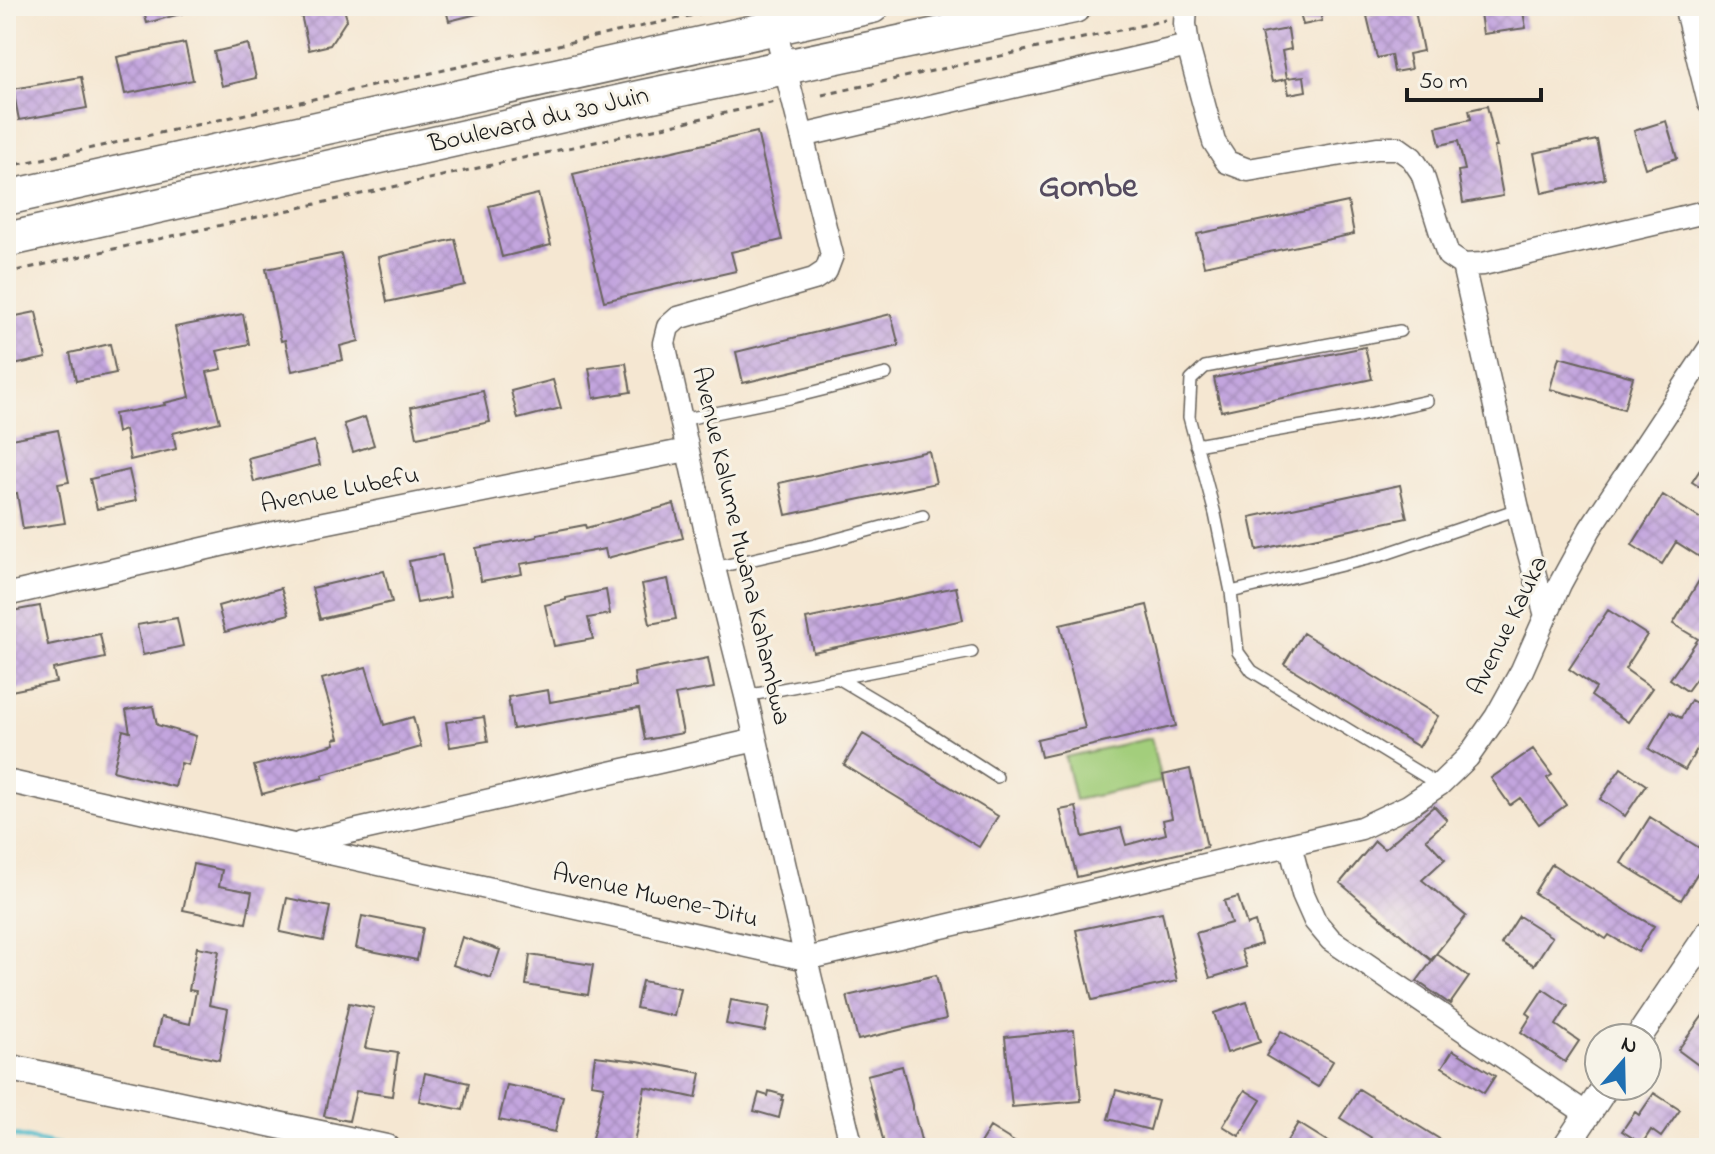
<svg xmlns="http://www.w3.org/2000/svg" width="1715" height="1154" font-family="'Indie Flower',sans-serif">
<defs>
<pattern id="building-cross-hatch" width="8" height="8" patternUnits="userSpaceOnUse" patternTransform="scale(2)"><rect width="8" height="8" fill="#c3a5de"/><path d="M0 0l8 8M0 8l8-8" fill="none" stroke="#a78dbe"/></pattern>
</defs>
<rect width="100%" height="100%" fill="#f7f3e8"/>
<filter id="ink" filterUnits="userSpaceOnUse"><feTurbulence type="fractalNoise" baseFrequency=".0125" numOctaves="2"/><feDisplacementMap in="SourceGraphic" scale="16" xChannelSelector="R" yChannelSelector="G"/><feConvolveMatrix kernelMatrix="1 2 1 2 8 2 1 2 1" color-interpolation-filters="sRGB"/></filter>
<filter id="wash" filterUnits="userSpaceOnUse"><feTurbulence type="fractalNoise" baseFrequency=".006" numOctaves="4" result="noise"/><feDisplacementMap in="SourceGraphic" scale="32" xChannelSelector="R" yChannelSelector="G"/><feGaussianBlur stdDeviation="1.8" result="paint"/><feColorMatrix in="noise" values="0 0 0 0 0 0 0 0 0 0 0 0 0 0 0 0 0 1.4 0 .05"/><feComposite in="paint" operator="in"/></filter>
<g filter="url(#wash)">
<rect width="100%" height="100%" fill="#f5e7d2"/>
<!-- garden -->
<path fill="#a3ce7b" stroke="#60754c" stroke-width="2" d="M1151,738L1161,782L1075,800L1065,757Z"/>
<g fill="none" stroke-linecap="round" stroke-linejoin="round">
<!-- stream -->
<path stroke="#52becd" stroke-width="5" d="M6,1134L67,1148"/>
</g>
<g id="blocks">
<!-- building -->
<path fill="url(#building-cross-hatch)" d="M142,6H191V11L147,23Z
M299,6H343L347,19L330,45L309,50Z
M445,6H488L489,11L449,21Z
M1318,6L1322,21L1303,25L1299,10Z
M1393,6H1414L1423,51L1408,54L1411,69L1394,72L1391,55L1377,58L1367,16L1380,13L1379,9Z
M1479,6H1522L1526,28L1483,34Z
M1288,29L1291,49L1282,51L1287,78L1304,76L1306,91L1289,94L1286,79L1272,82L1261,34Z
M185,43L193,80L125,94L117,57Z
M248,44L256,78L222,86L214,52Z
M81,77L87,108L19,120L13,89Z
M1487,106L1497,147H1494L1503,196L1463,203L1458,171L1465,170L1458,141L1440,145L1436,127L1471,119L1469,110Z
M1666,121L1677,158L1645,168L1634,131Z
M757,132L782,240L731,252L736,271L604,301L573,174Z
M1597,140L1605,179L1542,193L1534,153Z
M538,194L551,245L502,257L489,206Z
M1348,202L1354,234L1204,266L1197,234Z
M455,239L465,285L387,302L378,257Z
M341,254L359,341L340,346L343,360L292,371L285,340L281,341L266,269Z
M36,312L46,358L9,366L6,351V318Z
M243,314L249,344L217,351L222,369L207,372L220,422L173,433L176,449L130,460L125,430L117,433L114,414L165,405L164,403L190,397L175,327Z
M891,314L899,346L743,383L736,352Z
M110,344L116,373L76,381L70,353Z
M1365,347L1372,379L1221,411L1214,378Z
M1559,357L1633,377L1624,409L1550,389Z
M626,363L631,392L594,398L589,368Z
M553,380L561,408L518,419L511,391Z
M483,391L490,422L417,437L411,407Z
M365,417L374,445L353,452L344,424Z
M58,430L69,482L58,484L65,523L23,529L17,493L6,495V440Z
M314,441L320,465L254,482L248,458Z
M929,451L936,483L786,515L779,483Z
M1709,456V493L1692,482Z
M129,470L136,501L97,509L90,479Z
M1400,485L1407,518L1257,550L1250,517Z
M1663,495L1709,524V563L1676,542L1662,564L1632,545Z
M674,504L683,538L607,558L605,549L520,564L522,574L481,581L476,548L537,537V534L585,525L586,528Z
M442,555L450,597L417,603L409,561Z
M1709,564V661L1687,691L1670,679L1698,639L1673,624Z
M384,571L392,602L320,619L312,588Z
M668,579L676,619L650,624L642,584Z
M956,587L963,620L813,652L806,619Z
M281,588L289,614L225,632L218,606Z
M606,590L610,614L588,618L593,639L554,646L545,605L566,600V598Z
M1147,605L1176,726L1041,757L1037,739L1085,728L1060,625Z
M40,606L48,645L100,634L105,658L53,669L56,682L6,692V612Z
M1608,610L1647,635L1625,669L1652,688L1628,722L1591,696L1596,688L1569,669Z
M177,618L183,646L143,655L137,625Z
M1303,633L1438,716L1419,747L1284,664Z
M708,658L714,688L675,695L683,733L645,740L639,708L513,729L508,697L548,690L550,702L636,687L634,673Z
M366,667L384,725L413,717L421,747L322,775L323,778L262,794L254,766L335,744L334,739L339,738L322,679Z
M1691,700L1709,710V728L1685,770L1649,749L1670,712L1681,718Z
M153,706L157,725L196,736L188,765L181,763L175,787L113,771L123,730L130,732L126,710Z
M484,717L488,741L450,747L446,722Z
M863,734L998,816L979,847L844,765Z
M1533,749L1552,775L1547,778L1566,805L1539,824L1520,798L1510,805L1491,778Z
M1621,768L1646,785L1625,816L1600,799Z
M1190,769L1207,847L1077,877L1060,810L1076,807L1083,837L1121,828L1126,845L1166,834L1163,820L1172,818L1163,775Z
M1434,806L1447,820L1426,839L1445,859L1422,880L1466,916L1431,960L1340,883L1375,841L1384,849Z
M1650,817L1709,854L1681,900L1621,863Z
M193,864L222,870L219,886L252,892L246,923L183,910Z
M1552,864L1630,913L1654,926L1638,952L1609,935L1606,939L1534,893Z
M1238,897L1247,925L1255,922L1261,944L1241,950L1247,967L1210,978L1196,933L1231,923L1224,901Z
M287,898L330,907L323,941L280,932Z
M1162,912L1177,981L1092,1000L1076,930Z
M362,916L423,928L417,960L356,948Z
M1519,916L1552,937L1534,965L1501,944Z
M462,937L500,950L491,978L453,965Z
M197,947L219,951L209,1005L228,1009L219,1060L154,1046L161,1017L190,1024L196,991L189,990Z
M1437,954L1469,977L1450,1004L1417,981Z
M530,955L593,965L588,995L526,985Z
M936,975L946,1019L858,1040L847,996Z
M642,981L680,988L674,1016L636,1008Z
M1543,989L1568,1006L1556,1025L1579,1041L1565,1062L1521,1032L1531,1016L1527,1013Z
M731,1000L770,1007L765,1031L726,1024Z
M1247,1002L1260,1042L1227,1053L1214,1013Z
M349,1003L374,1008L365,1048L398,1053L392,1096L356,1091L349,1121L324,1116Z
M1709,1007V1073L1678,1050Z
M1074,1030L1081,1101L1012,1107L1005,1037Z
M1281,1031L1333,1061L1318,1087L1266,1056Z
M1453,1050L1495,1076L1484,1093L1442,1067Z
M595,1056L638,1061L701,1073L696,1098L645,1087L633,1148H590L604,1086L591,1084Z
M902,1066L923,1148H885L867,1075Z
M425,1073L469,1083L463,1110L419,1101Z
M507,1085L563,1096L555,1132L499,1120Z
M1359,1089L1454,1148H1366L1372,1138L1340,1118Z
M1116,1090L1158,1101L1150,1130L1108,1119Z
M1245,1090L1261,1100L1239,1136L1223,1126Z
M769,1091L783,1095L781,1100H783L779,1118L754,1111L759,1093L768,1096Z
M1654,1093L1680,1110L1661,1137L1651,1130L1642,1144L1622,1131L1635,1112L1639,1115Z
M1298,1123L1338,1148H1298L1287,1141Z
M990,1127L1024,1148H977Z"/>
</g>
</g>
<g filter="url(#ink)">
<use href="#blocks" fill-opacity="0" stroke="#68635c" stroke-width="2"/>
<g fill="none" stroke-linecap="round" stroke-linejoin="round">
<defs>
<path id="service" d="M1400,331L1205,367L1191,380L1189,417L1215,514L1231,592L1238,652L1252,671L1439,785
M681,420L790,398L886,374
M1196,445L1359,416L1427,401
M714,568L815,545L923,516
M1231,592L1379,556L1518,509
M838,678L907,719L997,777
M746,696L972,652"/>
<path id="minor" d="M1186,6L1185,24L1188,46L1214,142L1227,162L1248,170L1377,148H1398L1412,158L1422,173L1448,255L1463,265L1483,264L1709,211
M1685,6L1709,103
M775,28L832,255L826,271L814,279L678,318L668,327L664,343L714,568L746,696L806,959L852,1148
M802,136L1188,46
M1463,265L1524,535L1546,616
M6,595L259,536L687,450
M6,781L806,959L1361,828L1408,806L1439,785L1468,757L1496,717L1522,670L1560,584L1590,529L1709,349
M301,843L756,740
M1290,845L1303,894L1315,921L1331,940L1587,1114"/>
<path id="tertiary" d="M1638,1038L1709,933
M6,1067L386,1148
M1565,1148L1606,1086"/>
<path id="primary" d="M6,198L872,6
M6,240L643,97L1074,6"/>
</defs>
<!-- service casing -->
<use href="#service" stroke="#68635c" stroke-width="14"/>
<!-- minor casing -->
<use href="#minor" stroke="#68635c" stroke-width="25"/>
<!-- tertiary casing -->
<use href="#tertiary" stroke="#68635c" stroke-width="29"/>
<!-- primary casing -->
<use href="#primary" stroke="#68635c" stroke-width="37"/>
<!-- path -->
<path stroke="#68635c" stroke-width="3" stroke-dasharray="6 6" stroke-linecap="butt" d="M822,95L1166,20
M6,167L734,6
M6,273L775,102"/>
<!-- service -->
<use href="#service" stroke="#fff" stroke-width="11"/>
<!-- minor -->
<use href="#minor" stroke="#fff" stroke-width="22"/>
<!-- tertiary -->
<use href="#tertiary" stroke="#fff" stroke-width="26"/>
<!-- primary -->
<use href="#primary" stroke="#fff" stroke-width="34"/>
</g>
</g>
<g text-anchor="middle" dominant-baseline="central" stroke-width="6" stroke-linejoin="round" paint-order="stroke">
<!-- street labels -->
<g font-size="26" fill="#1c1c1c" stroke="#f7f3e8">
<text transform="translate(539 121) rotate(-13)">Boulevard du 30 Juin</text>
<text transform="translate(340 491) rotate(-11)">Avenue Lubefu</text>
<text transform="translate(740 546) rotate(77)">Avenue Kalume Mwana Kahambwa</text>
<text transform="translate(1509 626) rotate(-64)">Avenue Kauka</text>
<text transform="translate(655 897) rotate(13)">Avenue Mwene-Ditu</text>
</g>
<!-- district labels -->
<g font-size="34" font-weight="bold" fill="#564c60" stroke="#f7f3e8">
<text x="1088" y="188">Gombe</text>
</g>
</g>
<!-- margin -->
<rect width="1715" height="1154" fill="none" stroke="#f7f3e8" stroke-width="32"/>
<!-- north arrow -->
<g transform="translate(1623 1062) rotate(20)"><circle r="38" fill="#f7f3e8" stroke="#9f9d96" stroke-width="2"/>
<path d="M0-6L14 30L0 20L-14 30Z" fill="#1f6fb2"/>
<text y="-12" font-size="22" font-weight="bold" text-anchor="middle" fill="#1c1c1c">N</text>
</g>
<!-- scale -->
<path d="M1407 88v12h134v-12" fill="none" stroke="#1c1c1c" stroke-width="4"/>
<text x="1419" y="88" font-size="24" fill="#1c1c1c" stroke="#f7f3e8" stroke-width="6" paint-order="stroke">50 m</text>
</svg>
